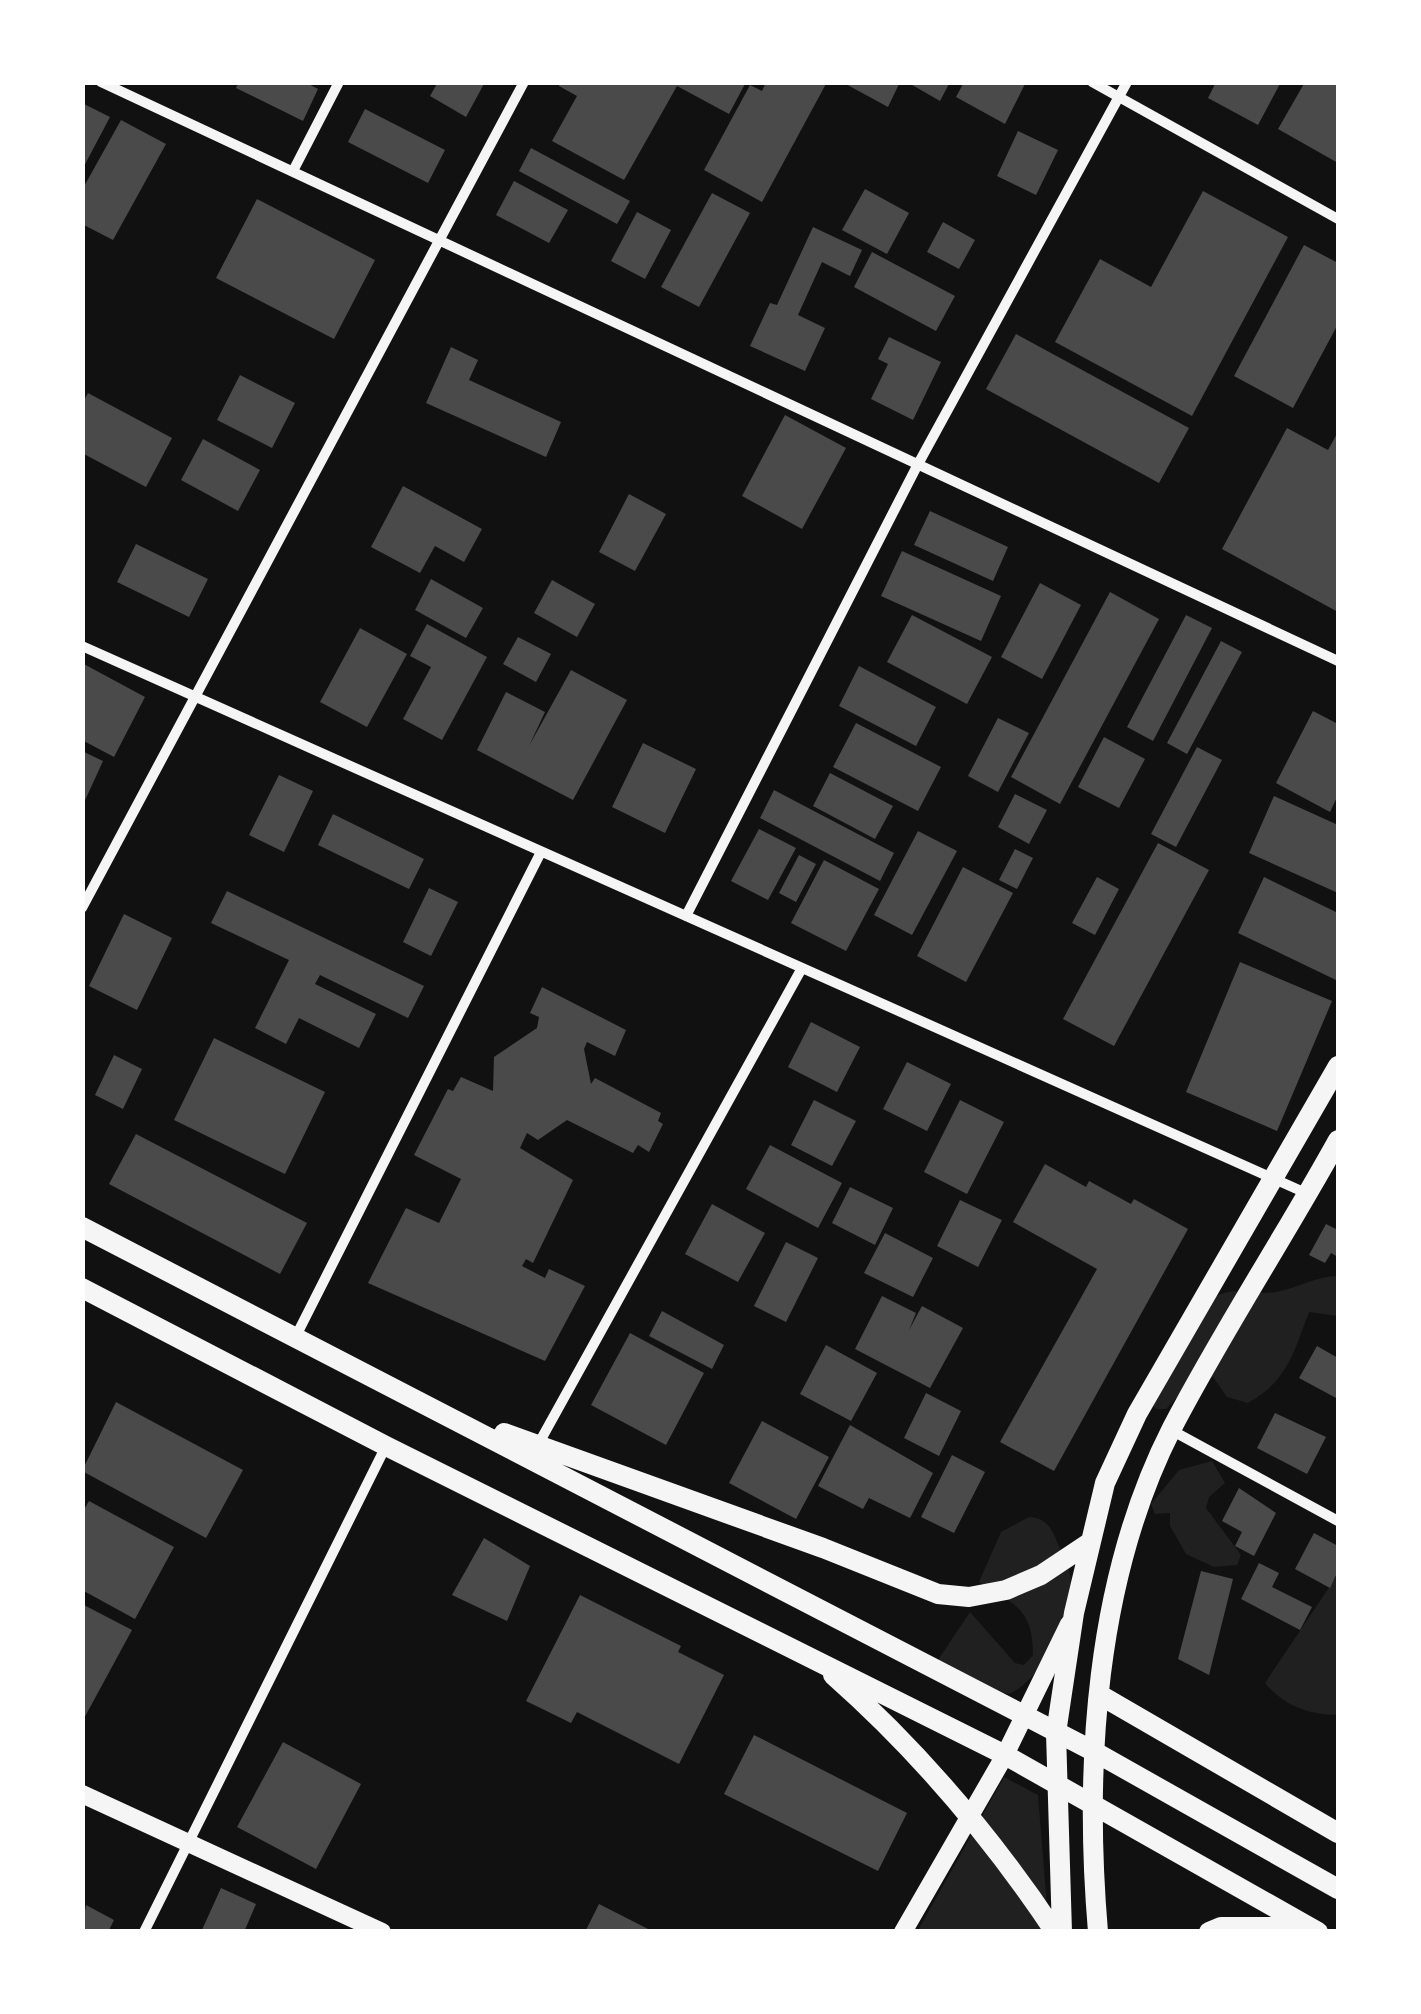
<svg xmlns="http://www.w3.org/2000/svg" width="1421" height="2014" font-family="Spectral,serif">
<rect width="100%" height="100%" fill="#111"/>
<!-- green -->
<path fill="#202020" d="M1338,1276V1316L1309,1312C1294,1351 1288,1381 1248,1403L1227,1397L1213,1377L1192,1381L1166,1409H1156L1149,1401L1214,1297C1237,1285 1252,1296 1276,1292C1298,1288 1316,1276 1338,1276Z
M1212,1461L1225,1483L1209,1497L1206,1508L1241,1555L1237,1565L1214,1567L1186,1554L1170,1526V1513L1155,1514L1151,1504L1179,1470Z
M1029,1517C1048,1518 1052,1530 1059,1546C1064,1558 1071,1571 1071,1583C1072,1619 1042,1680 1009,1694L978,1687L938,1660L970,1612L1015,1663L1024,1665L1033,1655C1033,1606 1012,1604 979,1582L1001,1532Z
M1338,1574V1715C1309,1715 1284,1706 1265,1683Z
M1004,1777L1038,1795L1049,1931L917,1932Z"/>
<!-- building -->
<path fill="#4a4a4a" d="M239,82H305L318,89L303,121L236,88Z
M438,82H485L466,117L430,96Z
M560,82H746L729,114L677,86L624,180L552,141L577,96L559,86Z
M766,82H827L762,202L704,170L750,85L762,91Z
M842,82H900L888,107Z
M907,82H950L940,101Z
M964,82H1026L1005,124L956,97Z
M1216,82H1281L1258,125L1208,98Z
M1305,82H1338V163L1278,129Z
M82,103L110,117L82,170Z
M365,109L445,150L428,183L348,142Z
M121,120L166,144L113,240L82,224V190Z
M1018,131L1058,150L1036,195L997,176Z
M531,148L630,201L617,224L519,171Z
M514,181L568,210L549,243L496,215Z
M865,189L909,213L887,254L842,230Z
M1203,191L1288,237L1192,416L1055,342L1100,259L1151,287Z
M712,193L750,213L699,307L661,287Z
M257,199L375,260L334,339L216,278Z
M637,212L671,230L645,279L611,261Z
M943,222L975,240L959,269L927,252Z
M813,227L862,250L850,276L822,262L798,315L825,328L805,371L750,346L770,303L777,305Z
M1304,245L1338,263V324L1293,408L1234,376Z
M872,252L955,296L936,331L854,287Z
M1016,334L1189,428L1159,483L986,389Z
M889,337L941,362L913,420L871,399L888,364L878,359Z
M451,347L478,360L469,380L561,422L546,457L426,403Z
M240,375L295,403L272,448L217,420Z
M88,393L172,438L146,487L82,453V404Z
M785,415L846,448L802,529L742,496Z
M1287,428L1328,450L1338,432V612L1222,549Z
M203,439L260,470L238,511L181,480Z
M403,486L482,529L464,562L435,546L420,573L371,547Z
M629,494L666,514L635,571L599,552Z
M930,511L1008,547L993,581L914,545Z
M136,544L208,579L189,617L117,582Z
M902,551L1001,596L981,641L881,596Z
M431,579L483,608L466,638L415,610Z
M552,580L595,604L577,637L534,613Z
M1040,583L1081,605L1042,679L1001,657Z
M1110,592L1159,619L1060,804L1011,777Z
M912,615L992,657L967,704L887,662Z
M1186,615L1212,628L1153,741L1127,727Z
M427,624L487,657L442,740L403,719L431,667L410,656Z
M360,628L407,654L367,727L320,702Z
M518,637L551,654L536,682L503,664Z
M1221,641L1242,652L1187,754L1167,743Z
M82,663L145,697L114,757L82,740Z
M859,666L936,707L916,746L839,706Z
M571,670L627,700L573,800L477,750L506,692L545,712L529,746Z
M1313,711L1338,724V795L1330,812L1276,783Z
M998,718L1029,733L998,792L968,776Z
M856,723L941,767L918,811L833,767Z
M1104,737L1145,759L1119,808L1078,787Z
M643,743L696,769L665,833L612,807Z
M1197,747L1222,760L1176,847L1151,834Z
M82,751L103,761L82,807Z
M830,773L893,806L875,839L813,806Z
M279,775L313,791L284,852L249,835Z
M774,790L894,853L880,881L760,818Z
M1015,794L1047,810L1029,844L998,827Z
M1274,796L1338,825V893L1249,853Z
M333,814L424,859L409,889L318,845Z
M759,829L796,848L768,900L731,881Z
M918,831L957,851L912,935L874,915Z
M1158,843L1209,870L1114,1046L1063,1019Z
M1015,849L1033,858L1017,889L999,880Z
M799,855L816,864L796,902L779,893Z
M824,860L879,889L846,951L791,923Z
M963,867L1013,893L966,982L917,956Z
M1097,877L1119,889L1095,935L1072,923Z
M1264,877L1338,913V981L1238,933Z
M429,888L458,902L431,956L403,942Z
M227,891L424,986L408,1018L320,975L315,984L376,1014L359,1048L299,1018L286,1044L255,1028L289,960L211,923Z
M124,914L172,938L137,1010L89,986Z
M1240,962L1332,1001L1277,1131L1186,1092Z
M542,987L626,1030L615,1056L587,1042L584,1049L591,1084L595,1078L661,1113L658,1121L663,1124L649,1152L638,1145L633,1153L567,1120L538,1140L527,1133L520,1148L573,1180L533,1263L526,1259L522,1266L545,1278L549,1269L585,1286L545,1361L368,1283L406,1208L439,1223L461,1179L414,1155L448,1089L453,1091L461,1077L493,1091L494,1057L537,1028L539,1017L530,1013Z
M811,1022L860,1047L837,1092L788,1067Z
M214,1038L325,1092L285,1174L174,1120Z
M114,1055L142,1069L123,1109L95,1095Z
M907,1062L951,1084L927,1131L883,1109Z
M814,1100L856,1121L832,1166L791,1145Z
M960,1100L1004,1122L967,1194L924,1172Z
M136,1134L307,1223L280,1274L109,1184Z
M770,1145L842,1183L818,1228L746,1189Z
M1045,1164L1086,1187L1089,1181L1131,1204L1134,1199L1188,1229L1054,1471L1000,1442L1097,1269L1013,1222Z
M850,1187L893,1208L875,1245L832,1223Z
M960,1200L1002,1220L978,1267L937,1246Z
M712,1204L765,1233L738,1282L685,1254Z
M1326,1224L1338,1230V1257L1331,1253L1325,1263L1309,1255Z
M885,1233L933,1258L913,1297L864,1273Z
M786,1242L818,1258L786,1322L754,1306Z
M882,1296L916,1313L909,1330L922,1306L963,1328L930,1388L855,1349Z
M662,1311L724,1345L712,1369L649,1336Z
M630,1333L704,1373L666,1445L591,1405Z
M826,1345L877,1373L851,1421L800,1394Z
M1317,1346L1338,1358V1399L1299,1378Z
M926,1393L961,1411L939,1456L904,1438Z
M116,1402L243,1470L206,1538L82,1471Z
M1275,1413L1326,1437L1307,1474L1257,1448Z
M762,1421L829,1457L796,1519L729,1483Z
M850,1425L933,1473L910,1518L869,1498L863,1509L818,1486Z
M952,1455L985,1472L954,1533L921,1517Z
M1239,1488L1276,1513L1254,1556L1235,1546L1242,1532L1222,1521Z
M89,1501L174,1547L135,1619L82,1590V1513Z
M1314,1533L1338,1546V1571L1330,1588L1295,1569Z
M484,1538L530,1566L507,1621L452,1595Z
M1259,1563L1279,1573L1272,1587L1312,1607L1300,1630L1241,1599Z
M1201,1571L1233,1579L1209,1675L1178,1659Z
M580,1595L681,1646L678,1652L724,1675L679,1764L577,1712L571,1723L526,1701Z
M82,1604L132,1630L82,1722Z
M754,1735L907,1813L878,1871L724,1794Z
M283,1742L361,1784L316,1869L237,1827Z
M221,1888L256,1904L244,1932H201Z
M599,1904L654,1932H585Z
M86,1905L114,1920L108,1932H82Z"/>
<g fill="none" stroke-linecap="round" stroke-linejoin="round">
<!-- minor -->
<path stroke="#f5f5f5" stroke-width="10" d="M101,82L1338,661
M1092,82L1338,219
M293,171L339,82
M82,646L1308,1194
M82,908L524,82
M686,916L917,466L1127,82
M296,1336L541,852
M1171,1430L1338,1521
M539,1443L802,968
M144,1932L386,1446"/>
<!-- secondary -->
<path stroke="#f5f5f5" stroke-width="18" d="M82,1794L382,1932
M903,1932L1005,1755L1069,1624"/>
<!-- primary -->
<path stroke="#f5f5f5" stroke-width="20" d="M82,1227L1095,1752L1338,1889
M82,1288L386,1446L1005,1755L1318,1932
M504,1433L823,1548L938,1594L969,1597L1006,1590L1041,1575L1089,1543
M833,1675C919,1751 991,1836 1055,1932
M1100,1695L1338,1833
M1062,1932L1056,1733L1074,1613L1105,1483L1137,1414L1338,1066
M1098,1932C1084,1766 1095,1579 1172,1428C1223,1330 1285,1236 1338,1140
M1209,1932L1221,1927H1306"/>
</g>
<!-- border -->
<rect width="1421" height="2014" fill="none" stroke="#ffffff" stroke-width="170"/>
</svg>
